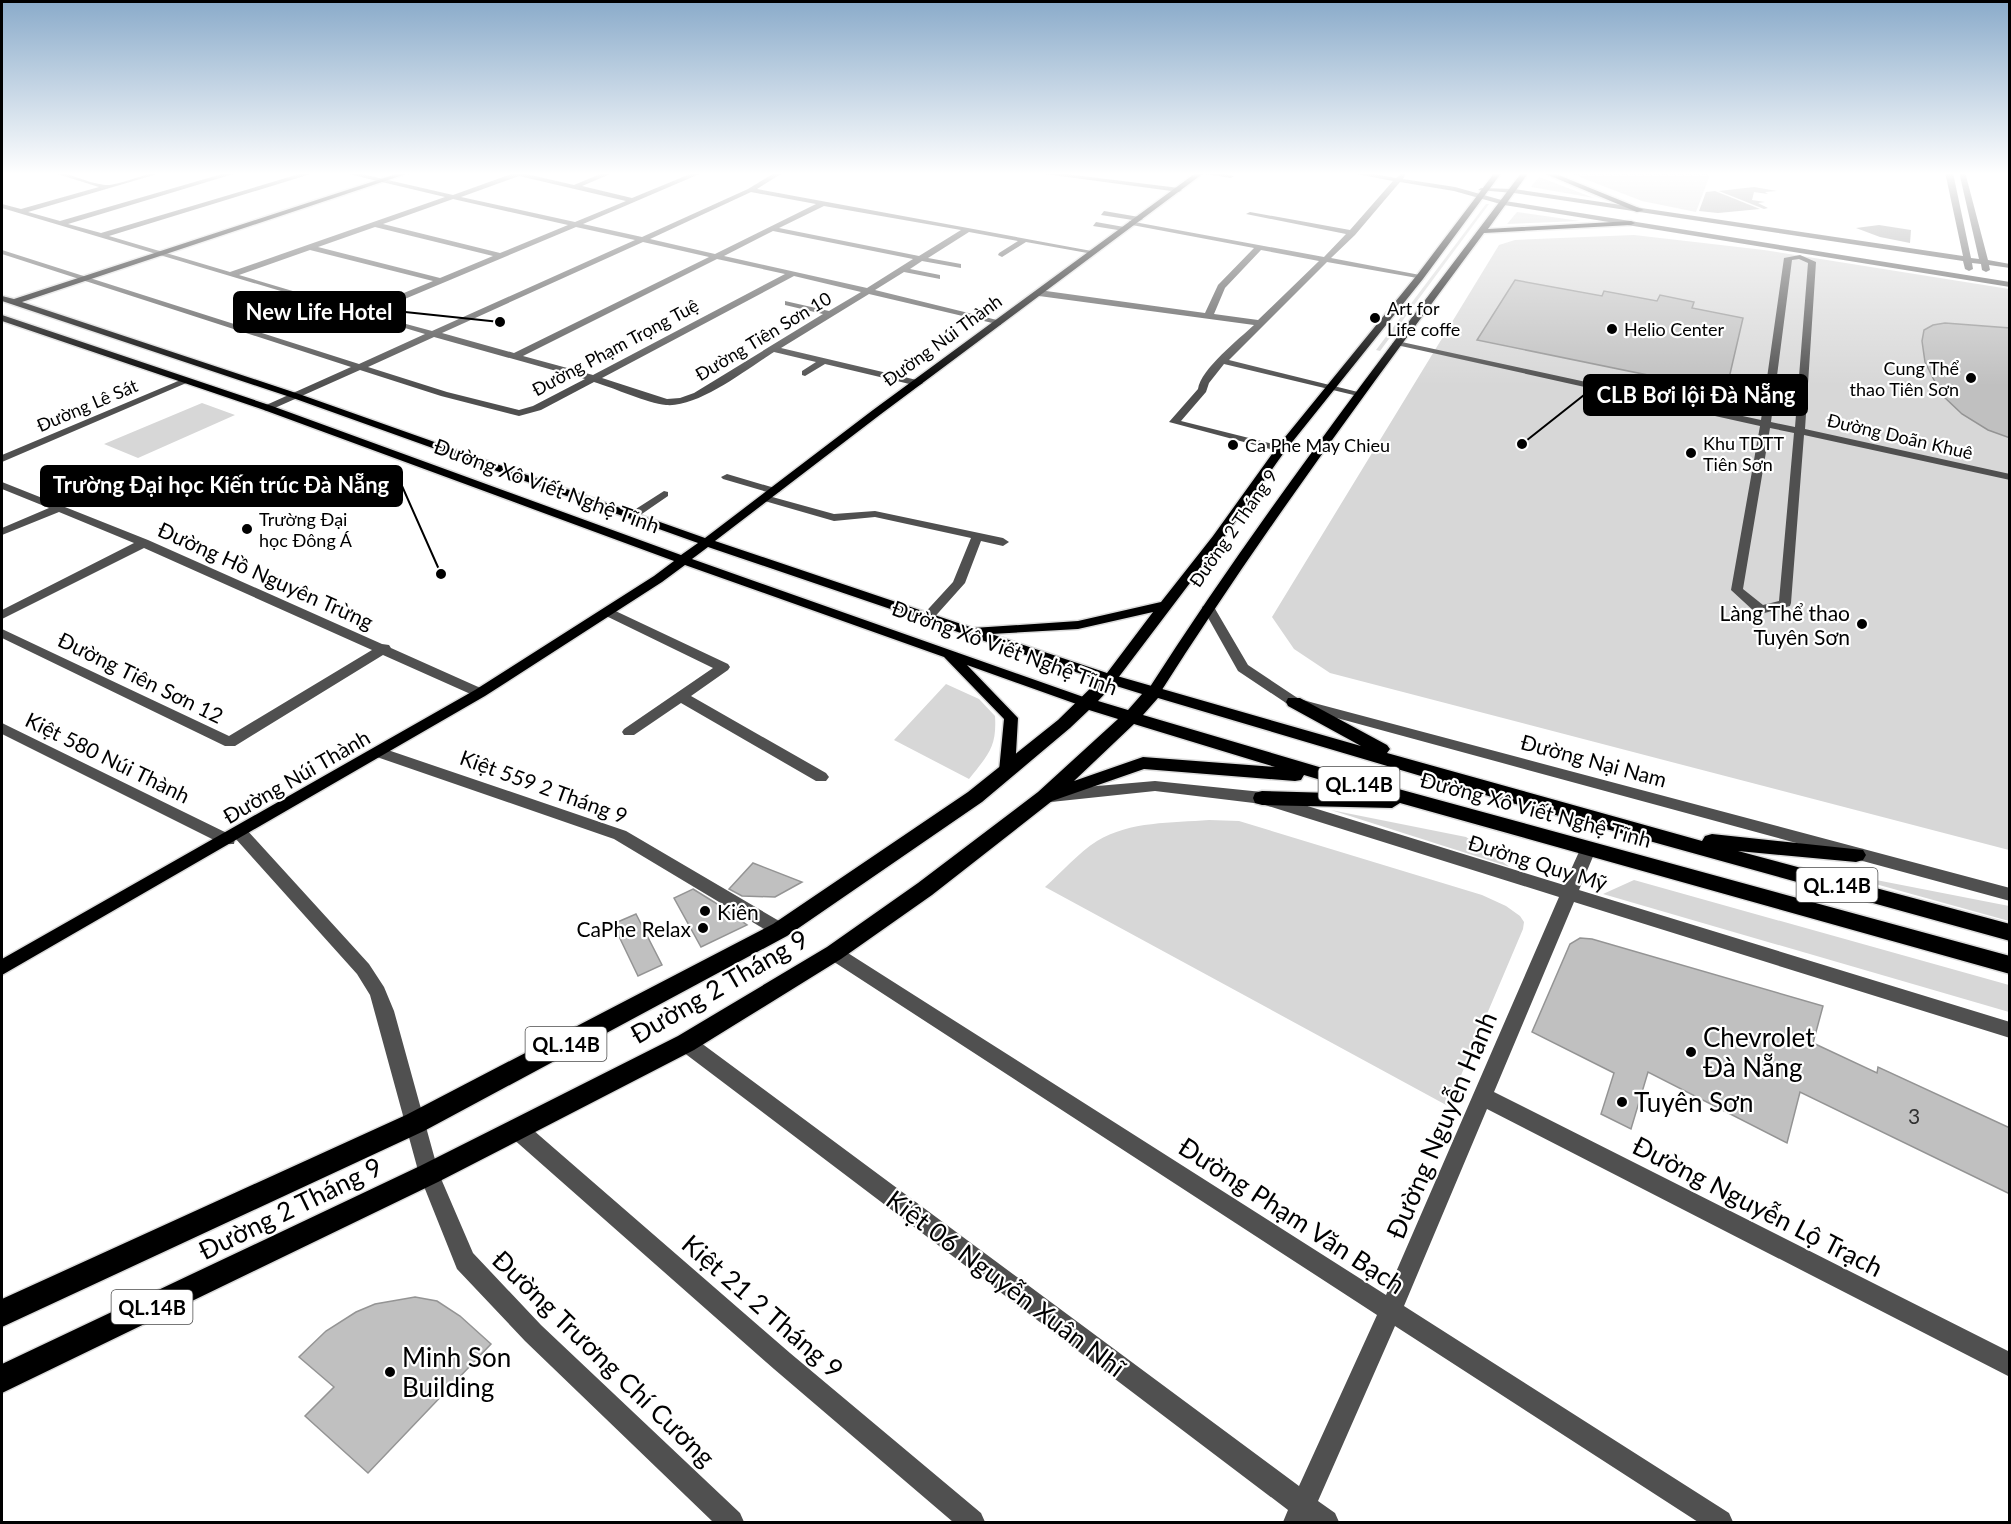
<svg xmlns="http://www.w3.org/2000/svg" width="2011" height="1524" font-family="Lato,sans-serif">
<rect width="100%" height="100%" fill="#fff"/>
<!-- green -->
<path fill="#d7d7d7" d="M1567,172H1711L1696,212L1642,201Z
M1539,177L1594,198L1531,187Z
M1486,204H1489L1380,351L1376,350Z
M1517,212L1580,221L1507,224Z
M1634,235L1764,250L2009,289V850L1330,673L1294,649L1272,617L1499,245L1515,240Z
M202,403L235,415L138,458L104,444Z
M946,684L979,699L995,716C997,747 988,755 969,779L894,740Z
M1331,810L1466,837L1510,867Z
M1209,820L1239,821L1482,895L1506,906L1520,916L1524,922L1523,929L1448,1106L1045,887C1061,873 1078,853 1097,841C1130,821 1172,823 1209,820Z
M1825,870L2009,906V921Z
M1634,880L2009,985V1012L1603,894Z"/>
<!-- water -->
<path fill="#9e9e9e" d="M1754,187L1777,191L1765,192L1768,194L1754,192L1752,200L1765,202L1758,203L1768,208L1764,209L1719,191Z
M1715,191L1760,209L1718,213L1699,211L1706,192Z
M1879,225L1911,230L1910,243L1880,237L1856,228Z"/>
<!-- building -->
<path fill="#c0c0c0" stroke="#949494" stroke-width="1.5" d="M1515,280L1602,296L1604,291L1657,301L1660,295L1694,302L1692,308L1743,318L1726,391L1477,340Z
M1945,323L2010,328V438L1988,430L1962,414L1941,394L1925,362L1922,341L1924,330L1933,325Z
M753,863L802,882L775,897L742,896L729,889Z
M693,889L714,902L747,925L701,947L674,898Z
M636,914L662,965L638,976L613,924Z
M1580,938L1592,939L1823,1006L1813,1043L1877,1073L1878,1067L2010,1128V1194L1800,1092L1787,1143L1648,1072L1631,1129L1601,1114L1614,1073L1532,1032L1570,944Z
M415,1297L437,1301L460,1316L491,1344L368,1473L305,1416L334,1387L299,1357L326,1331L356,1312L375,1304Z"/>
<g fill="none" stroke-linecap="round" stroke-linejoin="round">
<defs>
<path id="major" d="M402,172H412L22,302L299,394L705,538L873,410L1197,172H1205L881,414L715,541L973,628L1078,621L1161,602L1213,536L1277,447L1417,275L1495,172H1502L1423,279L1285,451L1221,542L1115,682H1105L708,547L692,559L1092,700L1094,703L1092,706H1082L967,665L1018,718L1015,771L1012,775H1002L999,771L1004,719L944,657L685,565L662,582L485,696L2,975V959L475,690L654,576L674,561L264,410L2,321V315L272,406L681,555L698,543L293,398L2,301V296L14,299ZM1153,612L1107,673L991,634L1078,629Z
M1522,172H1529L1488,229L1631,221L1635,223L1631,225L1484,233C1371,385 1259,537 1158,696H1148L1146,693C1261,513 1393,343 1522,172Z
M1541,172H1551L1644,210L1637,212Z"/>
<path id="highway" d="M1110,674L1361,746L1288,706L1286,702L1288,698H1300L1387,745L1390,749L1387,753L1702,841L1705,836L1712,834L1863,850L1866,855L1863,860L1856,862L1738,851L2010,924V941L1512,803L1158,698L1143,715L1336,772L2010,956V974L1400,803L1392,808L1262,805L1255,803L1253,798L1255,793L1262,791L1368,794L1304,775L1301,780L1295,781L1144,769L1052,801L932,895L841,959L694,1050L438,1182L2,1393V1364L420,1166L678,1036L827,947L918,883L1038,792L1118,719L1089,710L1070,728L982,802L787,936L424,1131L2,1327V1299L406,1115L773,924L968,792L1058,720L1104,675ZM1113,685L1142,694L1128,710L1098,701ZM1134,724L1275,767L1143,757L1074,781Z"/>
</defs>
<!-- major casing -->
<use href="#major" stroke="#dbdbdb" stroke-width="3"/>
<!-- highway casing -->
<use href="#highway" stroke="#dbdbdb" stroke-width="3"/>
<!-- minor -->
<path fill="#505050" fill-rule="evenodd" d="M51,172C70,172 86,183 105,185C120,186 145,172 164,172L28,212L60,221L229,172H240L68,224L101,233L306,172H317L109,236L230,272L445,197L340,172H353L453,195L517,172H527L526,174L574,185L605,172H615L582,186L632,198L695,172H704L583,224L642,237L748,189L776,172H784L757,189L1097,252L1093,254L1026,242L1002,257L998,255L999,253L1018,241L969,232L928,258L961,264V268L922,261L910,269L940,275V279L904,272L875,290L1001,321V325L869,294L781,348L921,381L923,383L918,386L825,364L805,376L802,375V371L816,362L774,352C747,369 698,408 666,405C647,403 614,388 594,382L541,410L519,416L441,396L360,370L268,411L264,410V406L351,367L2,254V250L359,364L425,334L2,208V204L21,209L99,187ZM519,176L626,201L575,222L461,197ZM751,192L816,204L715,254L650,239ZM453,199L568,225L500,253L383,224ZM824,206L961,230L919,256L779,228ZM375,227L493,256L440,278L318,247ZM576,227L635,240L432,331L369,314ZM773,231L913,259L867,288L724,256ZM643,242L709,257L514,353L442,333ZM310,250L433,281L360,311L239,275ZM717,259L785,274L593,375L523,356ZM794,276L861,292L829,311L785,301V305L823,314L694,393L680,398L667,399L602,378ZM434,337L585,379L533,406L519,410L447,392L368,367Z
M975,172H992L989,174Z
M1050,172L1179,188L1182,190L1179,192L1045,174Z
M1214,172L1234,176L1231,178L1199,173Z
M1346,172H1363L1396,178L1404,172L1406,174L1403,179L1455,187L1505,201L2010,282V287L1504,205L1454,191L1400,182L1355,235L1331,258L1420,275H1423V279L1327,262L1229,360L1362,393V397L1224,364L1209,383L1206,392L1181,421L1285,447L1286,449L1281,452L1169,422L1198,389C1201,369 1239,339 1254,325L1039,296L1035,293L1039,290L1205,313L1218,285L1254,248L1132,225L1129,221L1324,257L1346,234L1246,214L1250,212L1350,230L1393,181ZM1261,250L1319,261L1258,320L1214,314L1225,288Z
M1945,172L1953,173L1971,258L1979,259L1959,172H1965L1988,260L2010,264V268L1989,265L1990,270L1986,272L1982,270L1981,264L1972,263L1973,269L1969,271L1965,269L1963,261L1514,193L1478,190L1481,188L1514,189L1963,256Z
M1104,211L1139,217L1143,219L1139,221L1101,215Z
M1096,222L1124,227L1128,229L1124,231L1093,226Z
M1800,255L1816,262L1805,429L2010,474V480L1804,435L1791,603L1790,606L1761,614L1756,613L1731,590L1760,426L1392,344L1397,341L1761,420L1784,258ZM1799,259L1808,263L1795,427L1771,422L1792,260ZM1770,428L1794,433L1779,601L1763,605L1743,589Z
M183,379L191,381L2,462V455Z
M727,474L778,489L780,491L774,494L723,479L721,477Z
M2,482L148,540L382,644L389,645L391,648L485,690L487,693L480,698L475,696L383,655L235,746H225L2,638V629L229,736L372,650L144,548L2,619V610L134,543L59,512L2,535V528L49,508L2,489Z
M664,491L668,492V496L636,518H628V514Z
M765,495L834,514L875,511L1003,538L1009,542L1003,546L981,541L965,583L931,621L926,622L920,618L953,582L971,538L875,517L834,521L761,500L759,498Z
M1208,603L1214,607L1248,665L1299,699L2010,888V901L1289,705L1238,671L1202,607Z
M607,607L728,664L730,667L728,670L691,696L826,773L829,777L826,781H816L681,703L634,735H624L622,732L624,729L713,668L602,614L601,611Z
M2,723L233,836L232,833L234,829H246L369,964L384,987L394,1011L439,1174L473,1253L541,1325L740,1513L744,1522H713L525,1341L457,1269L419,1174L370,995L357,974L235,838L234,844H222L2,734Z
M379,747L626,831L786,925L789,930L786,935L780,937L774,935L614,839L374,756L372,752Z
M1155,781L1262,792L1564,885L1583,843H1595L1597,847L1579,890L2010,1022V1038L1574,902L1494,1092L2010,1352V1377L1487,1109L1404,1306L1729,1513L1733,1522H1698L1395,1326L1318,1501L1335,1513L1339,1522H1283L1288,1510L679,1049L677,1043L679,1037L686,1035L693,1037L1299,1486L1377,1315L828,958L825,953L828,948L834,946L840,948L1386,1295L1559,897L1262,804L1155,791L1051,802L1046,800L1043,796L1046,792L1051,790Z
M518,1121L525,1123L790,1353L981,1513L985,1522H953L774,1369L511,1137L508,1130L511,1123Z"/>
<!-- major -->
<use href="#major" fill="#000" fill-rule="evenodd"/>
<!-- highway -->
<use href="#highway" fill="#000" fill-rule="evenodd"/>
</g>
<!-- sky -->
<linearGradient id="sky" x2="0" y2="1"><stop stop-color="#8aabca"/><stop offset="0.45" stop-color="#fff"/><stop offset="1" stop-color="#fff" stop-opacity="0"/></linearGradient>
<rect width="2011" height="386" fill="url(#sky)"/>
<!-- markers -->
<g fill="#000" stroke="#fff" stroke-width="2">
<circle cx="1375" cy="318" r="6"/>
<circle cx="1612" cy="329" r="6"/>
<circle cx="1971" cy="378" r="6"/>
<circle cx="1233" cy="445" r="6"/>
<circle cx="1691" cy="453" r="6"/>
<circle cx="247" cy="529" r="6"/>
<circle cx="1862" cy="624" r="6"/>
<circle cx="705" cy="911" r="6"/>
<circle cx="703" cy="928" r="6"/>
<circle cx="1691" cy="1052" r="6"/>
<circle cx="1622" cy="1102" r="6"/>
<circle cx="390" cy="1372" r="6"/>
</g>
<g text-anchor="middle" dominant-baseline="central" stroke-width="4.5" stroke-linejoin="round" paint-order="stroke">
<!-- far-poi labels -->
<g font-size="18" fill="#000" stroke="#fff" text-anchor="start">
<text x="1387" y="308">Art for<tspan x="1387" dy="21">Life coffe</tspan></text>
<text x="1624" y="329">Helio Center</text>
<text x="1959" y="368" text-anchor="end">Cung Thể<tspan x="1959" dy="21">thao Tiên Sơn</tspan></text>
<text x="1703" y="443">Khu TDTT<tspan x="1703" dy="21">Tiên Sơn</tspan></text>
<text x="1245" y="445">Ca Phe May Chieu</text>
<text x="259" y="519">Trường Đại<tspan x="259" dy="21">học Đông Á</tspan></text>
</g>
<!-- far-street labels -->
<g font-size="18" fill="#000" stroke="#fff">
<text transform="translate(763 336) rotate(-31)">Đường Tiên Sơn 10</text>
<text transform="translate(942 340) rotate(-36)">Đường Núi Thành</text>
<text transform="translate(615 347) rotate(-28)">Đường Phạm Trọng Tuệ</text>
<text transform="translate(87 405) rotate(-23)">Đường Lê Sát</text>
<text transform="translate(1900 436) rotate(13)">Đường Doãn Khuê</text>
<text transform="translate(1233 528) rotate(-55)">Đường 2 Tháng 9</text>
</g>
<!-- shield labels -->
<g fill="#fff" stroke="#4c4c4c" stroke-width="1.5">
<rect x="1318.5" y="767" width="81" height="34" rx="4.5"/>
<rect x="1796.5" y="868" width="81" height="34" rx="4.5"/>
<rect x="525.5" y="1027" width="81" height="34" rx="4.5"/>
<rect x="111.5" y="1290" width="81" height="34" rx="4.5"/>
</g>
<g font-size="20" font-weight="bold" fill="#000">
<text x="1359" y="784">QL.14B</text>
<text x="1837" y="885">QL.14B</text>
<text x="566" y="1044">QL.14B</text>
<text x="152" y="1307">QL.14B</text>
</g>
<!-- street labels -->
<g font-size="21" fill="#000" stroke="#fff">
<text transform="translate(547 485) rotate(20)">Đường Xô Viết Nghệ Tĩnh</text>
<text transform="translate(266 575) rotate(24)">Đường Hồ Nguyên Trừng</text>
<text transform="translate(1005 647) rotate(20)">Đường Xô Viết Nghệ Tĩnh</text>
<text transform="translate(141 677) rotate(26)">Đường Tiên Sơn 12</text>
<text transform="translate(108 757) rotate(26)">Kiệt 580 Núi Thành</text>
<text transform="translate(1594 760) rotate(15)">Đường Nại Nam</text>
<text transform="translate(296 776) rotate(-30)">Đường Núi Thành</text>
<text transform="translate(544 786) rotate(20)">Kiệt 559 2 Tháng 9</text>
<text transform="translate(1536 809) rotate(15)">Đường Xô Viết Nghệ Tĩnh</text>
<text transform="translate(1538 862) rotate(17)">Đường Quy Mỹ</text>
</g>
<!-- poi labels -->
<g font-size="21" fill="#000" stroke="#fff" text-anchor="end">
<text x="1850" y="612">Làng Thể thao<tspan x="1850" dy="24">Tuyên Sơn</tspan></text>
<text x="717" y="911" text-anchor="start">Kiên</text>
<text x="691" y="928">CaPhe Relax</text>
</g>
<!-- near-number labels -->
<g font-size="21" fill="#303030">
<text x="1914" y="1115">3</text>
</g>
<!-- near-street labels -->
<g font-size="26" fill="#000" stroke="#fff">
<text transform="translate(719 986) rotate(-30)">Đường 2 Tháng 9</text>
<text transform="translate(1441 1125) rotate(-67)">Đường Nguyễn Hanh</text>
<text transform="translate(1758 1206) rotate(27)">Đường Nguyễn Lộ Trạch</text>
<text transform="translate(290 1208) rotate(-26)">Đường 2 Tháng 9</text>
<text transform="translate(1292 1215) rotate(33)">Đường Phạm Văn Bạch</text>
<text transform="translate(1006 1283) rotate(37)">Kiệt 06 Nguyễn Xuân Nhĩ</text>
<text transform="translate(763 1306) rotate(41)">Kiệt 21 2 Tháng 9</text>
<text transform="translate(604 1358) rotate(44)">Đường Trương Chí Cương</text>
</g>
<!-- near-poi labels -->
<g font-size="26" fill="#000" stroke="#fff" text-anchor="start">
<text x="1703" y="1037">Chevrolet<tspan x="1703" dy="30">Đà Nẵng</tspan></text>
<text x="1634" y="1102">Tuyên Sơn</text>
<text x="402" y="1357">Minh Son<tspan x="402" dy="30">Building</tspan></text>
</g>
</g>
<!-- callouts -->
<path fill="none" stroke="#000" stroke-width="2" d="M500 322L405 312M1522 444L1584 395M441 574L402 486"/>
<g fill="#000" stroke="#fff" stroke-width="2">
<circle cx="500" cy="322" r="6"/>
<circle cx="1522" cy="444" r="6"/>
<circle cx="441" cy="574" r="6"/>
</g>
<g fill="#000" stroke="#000" stroke-width="2">
<rect x="234" y="292" width="171" height="40" rx="6"/>
<rect x="1584" y="375" width="223" height="40" rx="6"/>
<rect x="41" y="466" width="361" height="40" rx="6"/>
</g>
<g font-size="22" text-anchor="middle" font-weight="bold" fill="#fff">
<text x="319" y="320">New Life Hotel</text>
<text x="1696" y="403">CLB Bơi lội Đà Nẵng</text>
<text x="221" y="493">Trường Đại học Kiến trúc Đà Nẵng</text>
</g>
<!-- border -->
<rect width="2011" height="1524" fill="none" stroke="#000000" stroke-width="6"/>
</svg>
